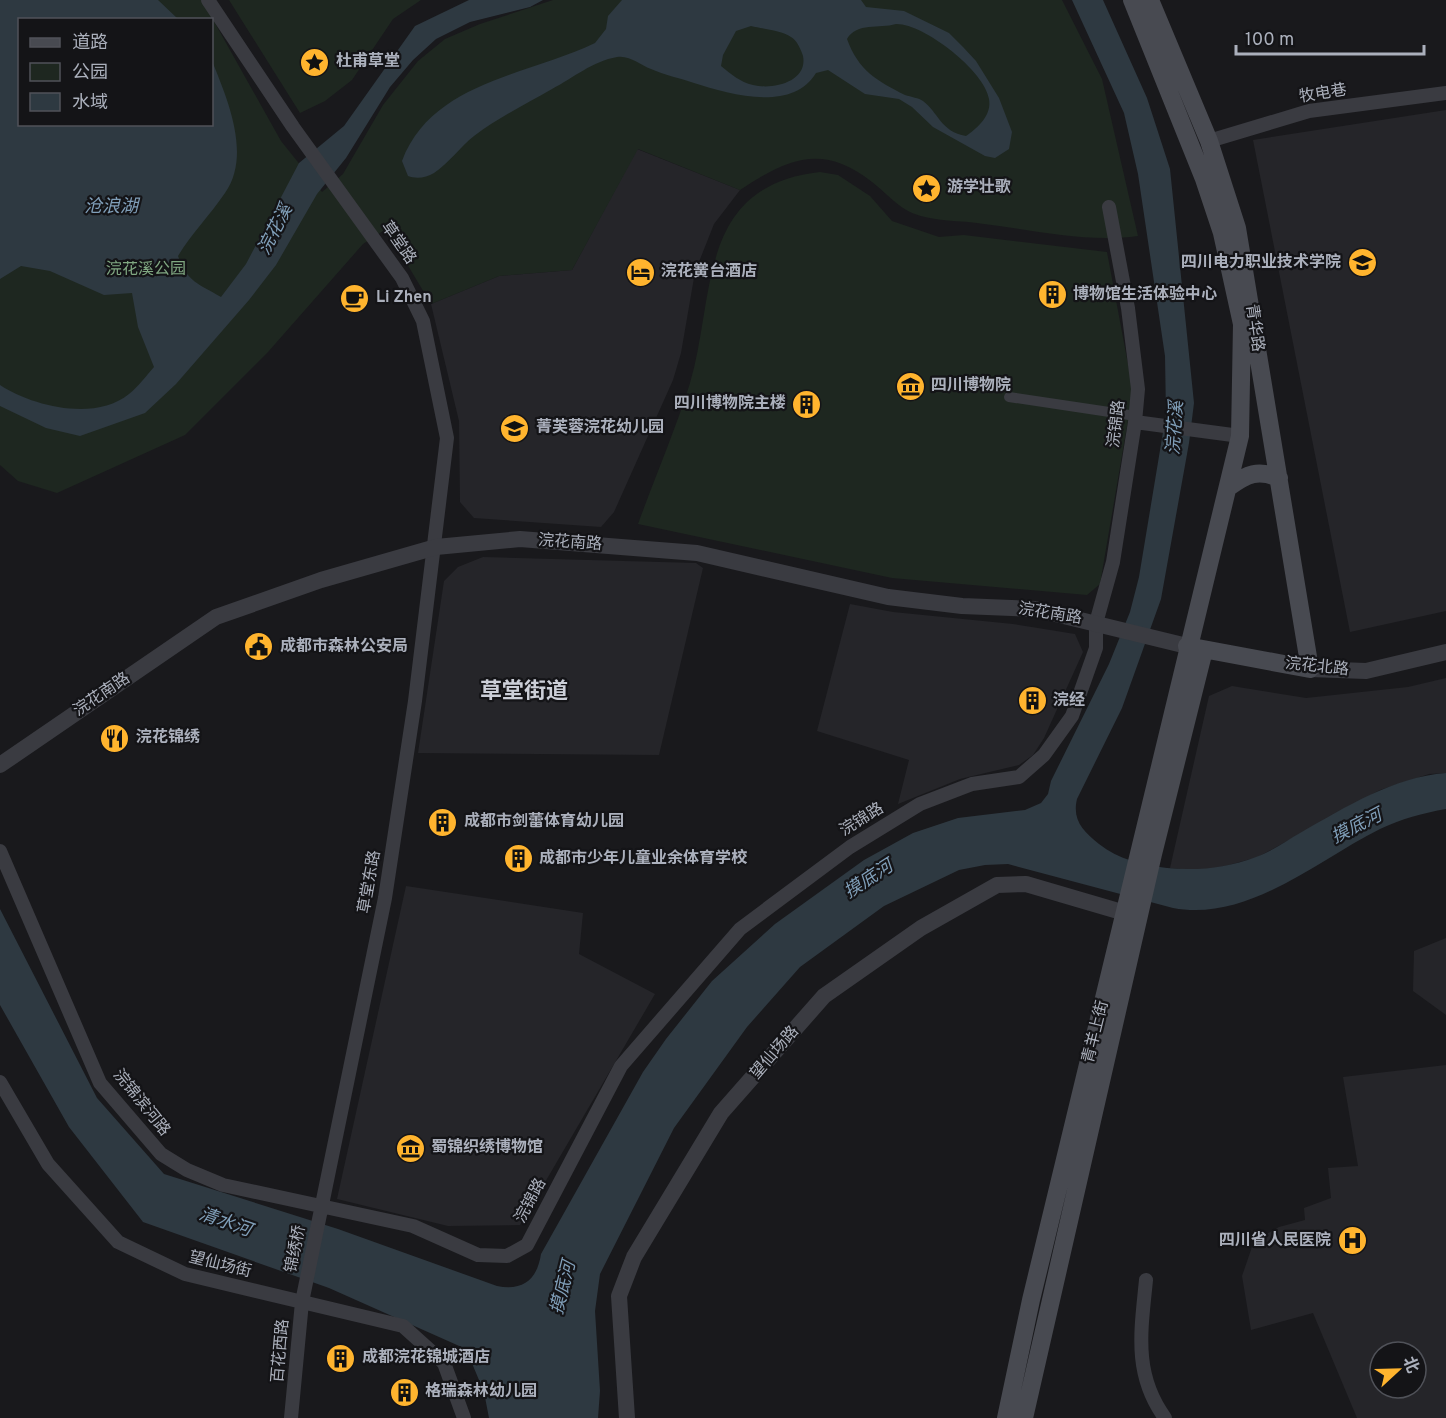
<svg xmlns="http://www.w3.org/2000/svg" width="1446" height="1418" font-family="Overpass,'Noto Sans SC',sans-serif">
<rect width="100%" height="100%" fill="#19191c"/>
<!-- built -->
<path fill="#252529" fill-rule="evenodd" d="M1446,110V611L1350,632L1253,140Z
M637,149L740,190L714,224L695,272L681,353L673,380L614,512L601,527L474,518L460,502L459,421L431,304L499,276L572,270Z
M483,557L696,563L703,568L659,755L418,753L444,581L458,567Z
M850,604L893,612L1013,624L1075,634L1083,652L1044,738L1033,755L1019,765L960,779L898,804L909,760L817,731Z
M1446,678V773L1429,774L1380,790L1258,857L1218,868L1193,870L1170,868L1209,696L1232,686L1306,698L1408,687Z
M406,886L583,913L579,954L655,994L520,1225L448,1226L337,1199Z
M1446,938V1015L1413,991L1414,951Z
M1446,1065V1418H1357L1313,1313L1251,1330L1242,1276L1252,1247L1263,1236L1279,1227L1305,1220L1304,1208L1331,1198L1328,1168L1358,1166L1343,1077ZM1380,1352H1416V1388H1380Z"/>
<!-- green -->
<path fill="#1e2720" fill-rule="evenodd" d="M0,0H202L281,141L322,192L343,174L383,105L418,61L445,39L480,24L553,0H1062L1102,79L1138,236C1087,243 1035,230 984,224C960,220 935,222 912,213C898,207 884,191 872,182C823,143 788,158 740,190L638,149L572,270L499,276L431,304L386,229L363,244L268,352L185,435L57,493L18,481L0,465ZM20,20H212V124H20Z
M229,0H421L393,19L352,80L325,101L300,113Z
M820,172L838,175L870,196L892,221L939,237L964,235L1107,252L1133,391L1100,584L1087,595L892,578L638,524C655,477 675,431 690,383C716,295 696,186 820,172Z"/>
<!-- water -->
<path fill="#2e3941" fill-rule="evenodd" d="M0,0H158L178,19L20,20V124H212V61C227,98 252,155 225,193C210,215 192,233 178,256C187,282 199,284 221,297L246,264L299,163L344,126L415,26L469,0H543L530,7L470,22L436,39L413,60L390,87L346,158L317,194L276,265L249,300L176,384L145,413L80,436L46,428L0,406V385C32,406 95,422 129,394C138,387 146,376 154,367L138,327L132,293L104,295L50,271L21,266L0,279Z
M622,0H861L866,7L904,11L949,33L963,47L976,61L999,98L1012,132L1009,149L995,158L985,156L933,127L912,107L899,99L865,94L828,70L816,73C792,113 729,94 694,83C680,78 664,75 651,69C640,65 630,55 617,57C593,61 573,78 552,89C526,104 499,117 474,136C460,147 449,163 434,173C426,178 416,179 408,176L402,161C432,82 526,76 595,43L606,29L608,16ZM896,24C923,23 985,71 989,99C992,116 977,128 966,136C941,132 938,112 923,101C919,98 911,97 905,95C877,81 858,70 847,39C857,22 879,29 896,24ZM751,26C763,29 781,30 791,37C797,40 801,50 803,56C808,82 773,90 753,85C740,82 731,74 721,66L723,55L736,31Z
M1072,0H1103L1147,98L1170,169L1194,403L1189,443L1161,599L1122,708L1077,799C1072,820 1083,831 1099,844C1118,859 1142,865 1167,868C1198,871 1226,868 1256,857C1271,852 1286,841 1300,833C1346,807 1393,777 1446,773V809C1423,813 1401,819 1380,829C1316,861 1248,922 1173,908L1008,864L985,865L959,870L884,906L800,967L747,1027L674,1128L600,1274L595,1311L600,1391L598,1418H489L484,1392L466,1349L329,1288L143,1222L69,1127L0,1005V909L97,1098L164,1174L338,1229L497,1286C523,1291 537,1280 541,1254L643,1072L666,1039L712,981L775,924L864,860L913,833L958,818L1025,810L1041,803L1048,794L1051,781L1109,664L1130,612L1139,577L1166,414L1165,356L1138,174L1124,113Z"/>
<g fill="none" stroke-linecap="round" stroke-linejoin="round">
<!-- pedestrian -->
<path stroke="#3a3b41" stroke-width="10" d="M1009,397L1136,416"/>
<!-- minor -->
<path stroke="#3a3b41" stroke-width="14" d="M208,0L293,127L402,278L423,321L447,438L415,701L385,898L302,1302L291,1418
M1209,141L1309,111L1446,93
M1135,422L1240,436
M0,851L100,1083L161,1154L187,1170L223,1185L413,1226L478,1255L507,1256L527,1245L621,1066L740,929L850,847L920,804L972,784L1019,777L1044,755L1072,716L1096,648V623L1113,562L1135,422L1138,389L1128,308L1109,207
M0,1082L48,1164L118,1242L185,1274L403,1326L444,1363L464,1418
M1146,1280C1141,1331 1133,1374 1165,1418"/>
<!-- tertiary -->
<path stroke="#3a3b41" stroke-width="16" d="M1310,669L1366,671L1446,652
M0,765L216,617L321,580L436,547L520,539L697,553L888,597L962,606L1035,609L1187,646
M627,1418L619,1296L634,1257L721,1113L824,996L921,928L997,885L1026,884L1125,913"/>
<!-- secondary -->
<path stroke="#484a51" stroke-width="18" d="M1150,0L1209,141L1237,228L1310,669L1187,646
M1229,487C1247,474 1258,469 1279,478
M1006,1418L1031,1300L1240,436L1242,324L1222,233L1204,179L1132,0
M1024,1418L1153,854L1204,650"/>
</g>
<!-- icons -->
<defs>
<symbol id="sight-disc" viewBox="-11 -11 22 22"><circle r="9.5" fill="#ffb42e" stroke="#141417"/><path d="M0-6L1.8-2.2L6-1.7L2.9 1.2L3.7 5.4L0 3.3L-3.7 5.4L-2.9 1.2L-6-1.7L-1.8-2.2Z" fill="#111"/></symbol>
<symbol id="university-disc" viewBox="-11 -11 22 22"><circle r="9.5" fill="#ffb42e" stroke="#141417"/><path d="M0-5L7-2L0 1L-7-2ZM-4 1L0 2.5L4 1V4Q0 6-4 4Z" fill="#111"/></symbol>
<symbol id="hotel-disc" viewBox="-11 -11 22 22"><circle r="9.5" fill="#ffb42e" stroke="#141417"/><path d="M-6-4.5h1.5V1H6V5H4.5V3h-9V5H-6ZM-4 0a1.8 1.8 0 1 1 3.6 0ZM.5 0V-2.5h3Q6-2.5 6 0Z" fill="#111"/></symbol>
<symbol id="building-disc" viewBox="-11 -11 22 22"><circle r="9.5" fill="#ffb42e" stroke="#141417"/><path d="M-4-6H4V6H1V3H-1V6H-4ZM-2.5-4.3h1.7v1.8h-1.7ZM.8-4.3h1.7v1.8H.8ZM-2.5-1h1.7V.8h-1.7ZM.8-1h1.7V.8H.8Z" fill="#111"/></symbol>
<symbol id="cafe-disc" viewBox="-11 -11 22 22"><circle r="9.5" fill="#ffb42e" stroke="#141417"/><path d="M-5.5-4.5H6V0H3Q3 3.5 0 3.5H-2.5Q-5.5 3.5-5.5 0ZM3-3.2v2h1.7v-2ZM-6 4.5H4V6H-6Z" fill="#111"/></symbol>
<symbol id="museum-disc" viewBox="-11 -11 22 22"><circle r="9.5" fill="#ffb42e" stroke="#141417"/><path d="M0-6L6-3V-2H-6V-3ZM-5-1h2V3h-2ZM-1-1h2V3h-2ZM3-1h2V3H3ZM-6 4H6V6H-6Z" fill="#111"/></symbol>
<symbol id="school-disc" viewBox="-11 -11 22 22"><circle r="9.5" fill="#ffb42e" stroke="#141417"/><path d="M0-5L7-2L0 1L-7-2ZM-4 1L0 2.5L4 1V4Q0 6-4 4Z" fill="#111"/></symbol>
<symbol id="civic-disc" viewBox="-11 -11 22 22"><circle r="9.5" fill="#ffb42e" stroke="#141417"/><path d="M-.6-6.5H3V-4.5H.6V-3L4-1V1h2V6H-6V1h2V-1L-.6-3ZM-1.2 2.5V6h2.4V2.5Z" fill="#111"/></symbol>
<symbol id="restaurant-disc" viewBox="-11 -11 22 22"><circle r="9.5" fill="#ffb42e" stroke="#141417"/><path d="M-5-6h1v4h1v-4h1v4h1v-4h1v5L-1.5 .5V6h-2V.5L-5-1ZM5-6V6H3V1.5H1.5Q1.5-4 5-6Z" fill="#111"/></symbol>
<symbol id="hospital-disc" viewBox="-11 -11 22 22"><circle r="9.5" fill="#ffb42e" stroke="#141417"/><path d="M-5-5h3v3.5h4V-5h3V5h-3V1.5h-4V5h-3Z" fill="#111"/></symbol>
</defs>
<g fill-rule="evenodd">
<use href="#sight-disc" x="298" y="46" width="33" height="33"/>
<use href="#sight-disc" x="910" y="172" width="33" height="33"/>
<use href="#university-disc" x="1346" y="246" width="33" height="33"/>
<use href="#hotel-disc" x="624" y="256" width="33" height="33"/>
<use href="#building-disc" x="1036" y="278" width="33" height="33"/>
<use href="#cafe-disc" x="338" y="282" width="33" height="33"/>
<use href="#museum-disc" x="894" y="370" width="33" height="33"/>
<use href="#building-disc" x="790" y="388" width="33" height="33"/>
<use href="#school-disc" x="498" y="412" width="33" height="33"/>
<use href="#civic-disc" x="242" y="630" width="33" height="33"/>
<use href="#building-disc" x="1016" y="684" width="33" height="33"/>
<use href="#restaurant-disc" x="98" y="722" width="33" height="33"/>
<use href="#building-disc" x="426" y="806" width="33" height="33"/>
<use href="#building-disc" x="502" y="842" width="33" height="33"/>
<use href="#museum-disc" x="394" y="1132" width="33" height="33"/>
<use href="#hospital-disc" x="1336" y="1224" width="33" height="33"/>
<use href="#building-disc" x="324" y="1342" width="33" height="33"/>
<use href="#building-disc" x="388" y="1376" width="33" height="33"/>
</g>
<g text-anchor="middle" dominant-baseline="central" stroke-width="4.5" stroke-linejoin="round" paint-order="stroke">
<!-- poi labels -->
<g font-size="16" font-weight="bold" fill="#abb0bc" stroke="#141417" text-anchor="start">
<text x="336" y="62">杜甫草堂</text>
<text x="947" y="188">游学壮歌</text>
<text x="1341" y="263" text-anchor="end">四川电力职业技术学院</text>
<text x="661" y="272">浣花黉台酒店</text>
<text x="1073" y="295">博物馆生活体验中心</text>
<text x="376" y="298">Li Zhen</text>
<text x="931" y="386">四川博物院</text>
<text x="786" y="404" text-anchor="end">四川博物院主楼</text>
<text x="536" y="428">菁芙蓉浣花幼儿园</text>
<text x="280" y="647">成都市森林公安局</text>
<text x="1053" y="701">浣经</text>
<text x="136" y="738">浣花锦绣</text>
<text x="464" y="822">成都市剑蕾体育幼儿园</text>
<text x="539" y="859">成都市少年儿童业余体育学校</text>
<text x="431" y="1148">蜀锦织绣博物馆</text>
<text x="1331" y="1241" text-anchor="end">四川省人民医院</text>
<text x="362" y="1358">成都浣花锦城酒店</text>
<text x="425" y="1392">格瑞森林幼儿园</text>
</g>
<!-- street labels -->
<g font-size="16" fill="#abb0bc" stroke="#141417">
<text transform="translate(1323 94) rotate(-9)">牧电巷</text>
<text transform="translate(398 243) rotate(55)">草堂路</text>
<text transform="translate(1254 328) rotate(82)">青华路</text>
<text transform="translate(1117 424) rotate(-83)">浣锦路</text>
<text transform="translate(570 543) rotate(4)">浣花南路</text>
<text transform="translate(1050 614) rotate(9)">浣花南路</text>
<text transform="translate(1317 667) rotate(6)">浣花北路</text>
<text transform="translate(102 695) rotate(-34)">浣花南路</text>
<text transform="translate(862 820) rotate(-32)">浣锦路</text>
<text transform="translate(370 882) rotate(-80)">草堂东路</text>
<text transform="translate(1096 1032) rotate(-76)">青羊上街</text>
<text transform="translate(775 1053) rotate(-49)">望仙场路</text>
<text transform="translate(141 1103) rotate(51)">浣锦滨河路</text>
<text transform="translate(531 1201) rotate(-62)">浣锦路</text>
<text transform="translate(296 1249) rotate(-79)">锦绣桥</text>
<text transform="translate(220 1265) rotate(14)">望仙场街</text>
<text transform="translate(281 1351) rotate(-85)">百花西路</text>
</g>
<!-- park labels -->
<g font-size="16" fill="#80a882" stroke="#141417">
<text x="146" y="270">浣花溪公园</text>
</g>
<!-- water labels -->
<g font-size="18" font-style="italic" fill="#809fb9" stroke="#141417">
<text x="111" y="207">沧浪湖</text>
<text transform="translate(276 230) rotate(-63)">浣花溪</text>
<text transform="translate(1176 428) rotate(-86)">浣花溪</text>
<text transform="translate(1357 827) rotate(-27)">摸底河</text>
<text transform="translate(869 880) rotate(-33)">摸底河</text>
<text transform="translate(225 1223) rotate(19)">清水河</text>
<text transform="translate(564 1288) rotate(-76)">摸底河</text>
</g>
<!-- district labels -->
<g font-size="22" font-weight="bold" fill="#cccfd8" stroke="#141417">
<text x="524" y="692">草堂街道</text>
</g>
</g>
<!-- legend -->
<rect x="18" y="18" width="195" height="108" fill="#141417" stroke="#505259" stroke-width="1.5"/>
<rect x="30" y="38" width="30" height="9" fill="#484a51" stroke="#505259" stroke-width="1.5"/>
<text x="72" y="48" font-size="18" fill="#abb0bc">道路</text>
<rect x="30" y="63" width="30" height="18" fill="#1e2720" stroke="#505259" stroke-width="1.5"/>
<text x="72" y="78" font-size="18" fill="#abb0bc">公园</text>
<rect x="30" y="93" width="30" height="18" fill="#2e3941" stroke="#505259" stroke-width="1.5"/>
<text x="72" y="108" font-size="18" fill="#abb0bc">水域</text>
<!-- north arrow -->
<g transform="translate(1398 1370) rotate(68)"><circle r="28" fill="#141417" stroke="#505259" stroke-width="1.5"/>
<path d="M0-4.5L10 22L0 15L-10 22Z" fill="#ffb42e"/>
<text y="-9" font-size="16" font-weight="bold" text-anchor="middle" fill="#abb0bc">北</text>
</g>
<!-- scale -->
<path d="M1236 45v9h188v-9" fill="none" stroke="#abb0bc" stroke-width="3"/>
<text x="1245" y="45" font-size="18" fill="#abb0bc" stroke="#141417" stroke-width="4.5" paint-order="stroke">100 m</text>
</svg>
